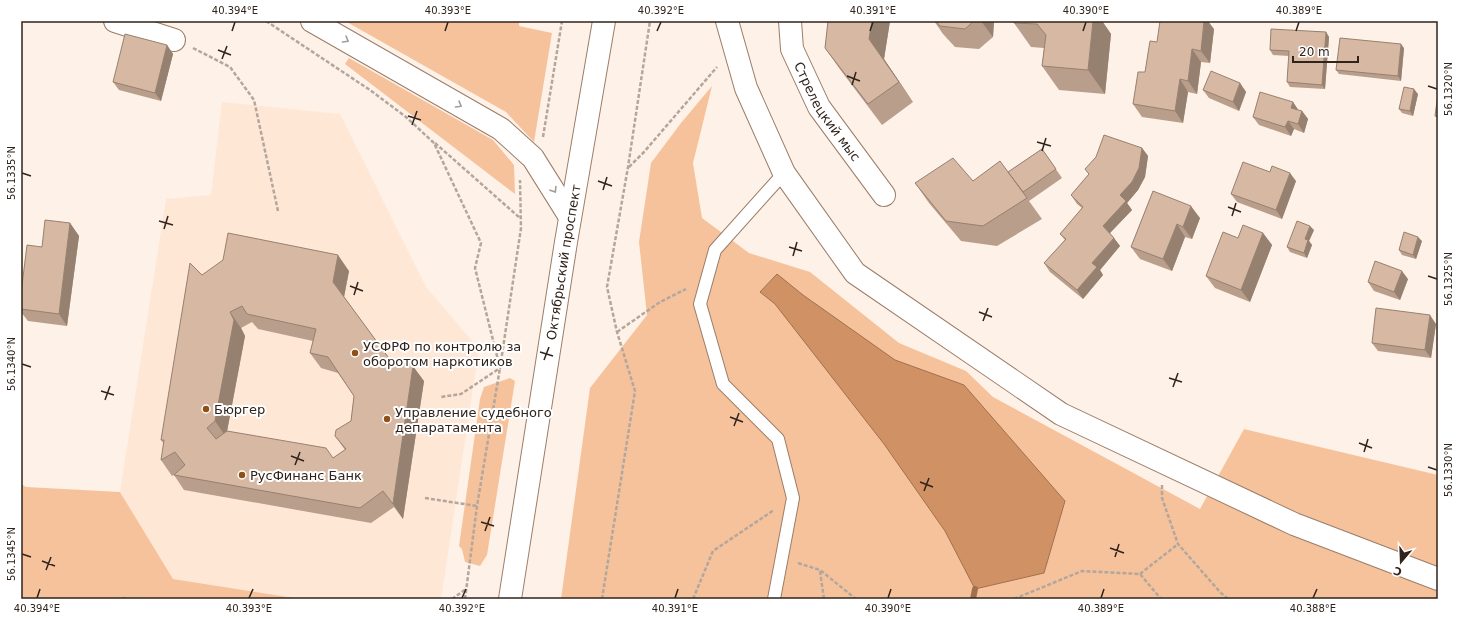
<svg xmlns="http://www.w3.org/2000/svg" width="1459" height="620" font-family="'DejaVu Sans',sans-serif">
<rect width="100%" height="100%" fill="#fef1e7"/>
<!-- built -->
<path fill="#ffe7d6" d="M222,102L340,114L426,287L479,349L441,599H301L173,579L120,492L166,199L211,195Z"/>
<!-- green -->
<path fill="#f6c29c" d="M345,21H519V26L552,33L534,142L506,112Z
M349,58L493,140L514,165L515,194L345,64Z
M712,86L693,163L702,218L749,253L810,272L899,343L966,371L993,397L1200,509L1244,429L1438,475V599H561L590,388L647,315L639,242L651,163L681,123Z
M510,378L515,381L487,555L480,566L465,562L462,549L459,546L480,399L484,387Z
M21,484L26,487L120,492L173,579L301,599H21Z"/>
<!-- water -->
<path fill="#d09264" stroke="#a0714e" d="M777,274L803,295L895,360L964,385L1065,501L1044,573L975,589L945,531L884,444L775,304L760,292Z"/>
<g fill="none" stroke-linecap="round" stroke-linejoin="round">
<!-- stream -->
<path stroke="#a0714e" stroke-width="6" d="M973,599L975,589"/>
<defs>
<path id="lane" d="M774,599L793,498L778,439L723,384L700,304L715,250L784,173"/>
<g id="street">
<path d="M115,21L174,40"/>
<path d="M727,21L746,88L784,173L855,273L1061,414L1294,524L1438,579"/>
<path id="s1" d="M790,21L792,49L819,107L884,195"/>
</g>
<g id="secondary">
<path d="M312,21L501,129L533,158L570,217"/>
<path id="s2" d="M510,599L566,242L604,21"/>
</g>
</defs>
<!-- lane casing -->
<use href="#lane" stroke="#9b7d68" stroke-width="14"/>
<!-- street casing -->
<use href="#street" stroke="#9b7d68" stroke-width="24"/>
<!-- secondary casing -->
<use href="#secondary" stroke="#9b7d68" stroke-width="24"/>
<!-- path -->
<path stroke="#b3a79d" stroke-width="2.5" stroke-dasharray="4 2" stroke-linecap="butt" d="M266,21L370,90L406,117L434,143L481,243L475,268L500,368L461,394L441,397
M193,48L230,67L254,100L278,211
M543,137L562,21
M435,143L520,218
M629,167L644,152L717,67
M617,332L660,302L686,289
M1162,485V498L1178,544L1220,592L1228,599
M425,498L477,506
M798,563L820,570L856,599
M820,571L824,599
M1140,574L1178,544
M122,598L131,599
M452,599L466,589
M465,599L477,506L500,368L521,228L520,180
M602,599L635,391L617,332L607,287L628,167L650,21
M693,599L713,551L774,510
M1014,599L1082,571L1140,574L1161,599"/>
<!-- lane -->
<use href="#lane" stroke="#fff" stroke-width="12"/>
<!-- street -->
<use href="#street" stroke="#fff" stroke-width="22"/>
<!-- secondary -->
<use href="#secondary" stroke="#fff" stroke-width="22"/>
</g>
<!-- wall -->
<path fill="#b99e8b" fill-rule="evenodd" d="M828,21H890L884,59L913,102L882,125L839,68L825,48Z
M934,21H994L993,37L979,49L955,47L943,34Z
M1014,21H1102L1111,34L1105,94L1059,90L1042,66L1044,48L1031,47L1014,23Z
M1214,29L1210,63L1201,62L1197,94L1188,92L1183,123L1142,117L1133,104L1157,42Z
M1326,32L1329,37L1325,89L1290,87L1287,82L1289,56L1273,55L1270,50Z
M167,45L173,54L161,101L119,90L113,82Z
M1404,48L1401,81L1339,74L1336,70Z
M1240,83L1246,92L1239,111L1209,98L1203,90Z
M1418,94L1413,116L1402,113L1399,109Z
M1293,102L1298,110L1302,111L1308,119L1304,133L1294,129L1291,136L1259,125L1253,117Z
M1142,148L1148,156L1145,177L1138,190L1127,203L1132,210L1110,233L1120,246L1100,270L1103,275L1083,299L1050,272L1044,263L1065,240L1060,234L1082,208L1077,204L1071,195L1089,174L1085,169Z
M1042,149L1062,178L1029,201L1042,219L997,246L961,241L929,203L915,183L973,181L1008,172Z
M1296,181L1282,219L1237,202L1231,194Z
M1153,191L1200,218L1192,239L1185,237L1172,271L1140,259L1131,247Z
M70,223L79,236L67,326L28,321L21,312V293L42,247Z
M1314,230L1309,241L1312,245L1307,258L1290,252L1287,247Z
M1263,233L1272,245L1250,302L1215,288L1206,276L1238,238Z
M1422,241L1416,259L1402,255L1399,250Z
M349,271L344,297L391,361L424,381L403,519L394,507L371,523L184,490L174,475L172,476L161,460L164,444L161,440L202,275ZM252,322L258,329L313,341L310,353L321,368L338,373L354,396L351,421L335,436L345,450L333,458L227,431L245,336L241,328Z
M1408,279L1400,300L1374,291L1368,282Z
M1436,324L1431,358L1378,351L1372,343Z"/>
<!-- shaded-wall -->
<path fill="#968171" d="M872,21H890L884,59L913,102L869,39Z
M981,21H994L993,37Z
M1093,21H1102L1111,34L1105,94L1088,70Z
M1204,21H1208L1214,29L1210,63L1201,51Z
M1326,32L1329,37L1325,89L1322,85Z
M1401,44L1404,48L1401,81L1398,76Z
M167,45L173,54L161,101L155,93Z
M1192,49L1201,62L1197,94L1188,81Z
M1180,79L1188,92L1183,123L1175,111Z
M1240,83L1246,92L1239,111L1233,102Z
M1414,89L1418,94L1413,116L1410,111Z
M1293,102L1299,111L1291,108Z
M1302,111L1308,119L1304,133L1298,124Z
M1288,121L1294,129L1291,136L1285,127Z
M1142,148L1148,156L1145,177L1138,190L1127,203L1132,210L1109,234L1103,226L1120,195Z
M1290,173L1296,181L1282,219L1276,210Z
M1191,206L1200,218L1192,239L1183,227Z
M70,223L79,236L67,326L59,314Z
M1177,224L1185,237L1172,271L1163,259Z
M1310,226L1314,230L1309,241L1312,245L1307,258L1304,253L1305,239Z
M1263,233L1272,245L1250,302L1241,290Z
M1418,237L1422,241L1416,259L1413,255Z
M1114,238L1120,246L1100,270L1103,275L1083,299L1077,290L1092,263Z
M338,255L349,271L344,297L333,282Z
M1402,271L1408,279L1400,300L1394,292Z
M230,312L241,328L245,336L226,437L215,421Z
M1430,315L1436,324L1431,358L1425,350Z
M413,366L424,381L403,519L393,504Z"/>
<!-- building -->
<path fill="#d7b8a2" stroke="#968171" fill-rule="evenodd" d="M828,21H872L869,39L899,82L868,104L825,48Z
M936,21H974L965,29L940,26Z
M1014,21H1093L1088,70L1042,66L1046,35L1037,24L1014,23Z
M1160,21H1204L1201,51L1192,49L1188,81L1180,79L1175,111L1133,104L1138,72H1145L1150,41L1157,42Z
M1271,29L1326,32L1322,85L1287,82L1289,51L1270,50Z
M125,34L167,45L155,93L113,82Z
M1340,38L1401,44L1398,76L1336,70Z
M1211,71L1240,83L1233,102L1203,90Z
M1404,87L1414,89L1410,111L1399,109Z
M1260,92L1293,102L1291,108L1302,111L1298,124L1288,121L1285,127L1253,117Z
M1438,94V117L1435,116Z
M1104,135L1142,148L1139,168L1132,182L1120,195L1126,201L1103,226L1114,238L1092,263L1097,267L1077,290L1044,263L1066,239L1060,234L1083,207L1071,195L1089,174L1085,169L1096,157Z
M1042,149L1056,169L1023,192L1008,172Z
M953,158L973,181L1000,161L1027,198L983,226L946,221L915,183Z
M1243,162L1270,172L1272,166L1290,173L1276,210L1231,194Z
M1153,191L1191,206L1183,227L1177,224L1163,259L1131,247Z
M45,220L70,223L59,314L21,309V293L27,245L42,247Z
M1297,221L1310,226L1305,239L1308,240L1304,253L1287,247Z
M1243,225L1263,233L1241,290L1206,276L1223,232L1238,238Z
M1404,232L1418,237L1413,255L1399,250Z
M228,233L338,255L333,282L391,361L413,366L393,504L383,491L360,508L174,475L185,465L175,452L161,460L164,440H161L190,263L202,275L223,260ZM242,306L247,314L316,329L310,353L328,357L354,396L351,421L336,430L335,436L346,449L333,458L326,448L227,431L216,439L207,428L215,421L234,320L230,312Z
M1375,261L1402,271L1394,292L1368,282Z
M1376,308L1430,315L1425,350L1372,343Z"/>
<!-- one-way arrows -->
<defs><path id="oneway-chevron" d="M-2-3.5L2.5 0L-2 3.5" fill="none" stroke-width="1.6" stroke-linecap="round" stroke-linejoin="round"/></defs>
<g stroke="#a19c98">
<use href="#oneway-chevron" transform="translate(346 40) rotate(30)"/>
<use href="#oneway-chevron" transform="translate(459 105) rotate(30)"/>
<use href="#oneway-chevron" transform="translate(554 190) rotate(58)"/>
</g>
<!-- ticks -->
<path fill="none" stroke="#2f231b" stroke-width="1.5" d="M232,31L235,22M445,31L448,22M657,31L661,22M870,31L873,22M1083,31L1086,22M1296,31L1299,22M218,50L231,55M222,59L227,46M847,76L860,81M852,85L856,72M1428,86L1437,89M408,116L421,120M412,125L417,111M1037,142L1051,146M1042,151L1046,138M22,173L31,176M598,181L612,186M603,190L607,177M1228,207L1241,212M1232,216L1236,203M159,221L173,225M164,229L168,216M789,247L802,251M793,256L797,242M1428,276L1437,279M350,286L363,291M354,295L358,282M979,312L992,317M983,321L988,308M540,352L553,356M544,360L549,347M22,364L31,367M1169,378L1182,382M1173,387L1178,373M101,391L114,395M105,400L110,386M730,417L743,422M734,426L739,413M1359,443L1372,448M1364,452L1368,439M291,456L304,461M295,465L300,452M1428,467L1437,470M920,482L933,487M924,491L929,478M481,522L494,526M485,531L490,517M1110,548L1124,553M22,554L31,557M1115,557L1119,544M42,561L55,566M46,570L51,557M37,598L40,589M249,598L253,589M462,598L466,589M675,598L678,589M888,598L891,589M1101,598L1104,589M1313,598L1317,589"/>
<!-- markers -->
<g fill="#905119" stroke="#fff" stroke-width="1.5">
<circle cx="355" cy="353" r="4"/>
<circle cx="206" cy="409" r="4"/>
<circle cx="387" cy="419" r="4"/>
<circle cx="242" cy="475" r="4"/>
</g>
<g text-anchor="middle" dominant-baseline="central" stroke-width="4" stroke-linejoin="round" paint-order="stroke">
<!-- street labels -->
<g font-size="13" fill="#2f231b" stroke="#fff">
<text stroke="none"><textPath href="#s1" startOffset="100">Стрелецкий мыс</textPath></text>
<text stroke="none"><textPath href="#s2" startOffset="341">Октябрьский проспект</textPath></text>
</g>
<!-- poi labels -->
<g font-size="13" fill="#2f231b" stroke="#fff" text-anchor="start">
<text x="363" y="346">УСФРФ по контролю за<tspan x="363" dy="15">оборотом наркотиков</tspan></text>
<text x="214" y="409">Бюргер</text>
<text x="395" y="412">Управление судебного<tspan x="395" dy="15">депаратамента</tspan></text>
<text x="250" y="475">РусФинанс Банк</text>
</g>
</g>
<!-- border -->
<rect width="1459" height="620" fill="none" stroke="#ffffff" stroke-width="44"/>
<!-- north arrow -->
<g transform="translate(1401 562) rotate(199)" stroke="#ffffff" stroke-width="3" paint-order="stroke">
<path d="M0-3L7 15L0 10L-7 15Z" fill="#2f231b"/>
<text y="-6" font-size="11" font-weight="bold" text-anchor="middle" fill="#2f231b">С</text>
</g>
<!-- scale -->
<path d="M1293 56v6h65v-6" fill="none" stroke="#2f231b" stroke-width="2"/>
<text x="1299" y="56" font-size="12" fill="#2f231b" stroke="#ffffff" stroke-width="3" paint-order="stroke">20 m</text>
<rect x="22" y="22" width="1415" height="576" fill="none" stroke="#2f231b" stroke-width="1.5"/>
<g font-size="10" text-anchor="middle" fill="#2f231b">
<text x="235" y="14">40.394°E</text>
<text x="448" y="14">40.393°E</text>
<text x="661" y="14">40.392°E</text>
<text x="873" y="14">40.391°E</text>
<text x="1086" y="14">40.390°E</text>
<text x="1299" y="14">40.389°E</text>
<text transform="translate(1448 89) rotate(-90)" y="4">56.1320°N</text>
<text transform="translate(11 173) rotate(-90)" y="4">56.1335°N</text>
<text transform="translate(1448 279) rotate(-90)" y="4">56.1325°N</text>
<text transform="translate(11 364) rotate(-90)" y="4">56.1340°N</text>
<text transform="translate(1448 470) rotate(-90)" y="4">56.1330°N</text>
<text transform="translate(11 554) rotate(-90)" y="4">56.1345°N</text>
<text x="37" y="612">40.394°E</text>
<text x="249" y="612">40.393°E</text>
<text x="462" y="612">40.392°E</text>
<text x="675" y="612">40.391°E</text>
<text x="888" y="612">40.390°E</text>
<text x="1101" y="612">40.389°E</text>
<text x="1313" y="612">40.388°E</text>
</g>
</svg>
